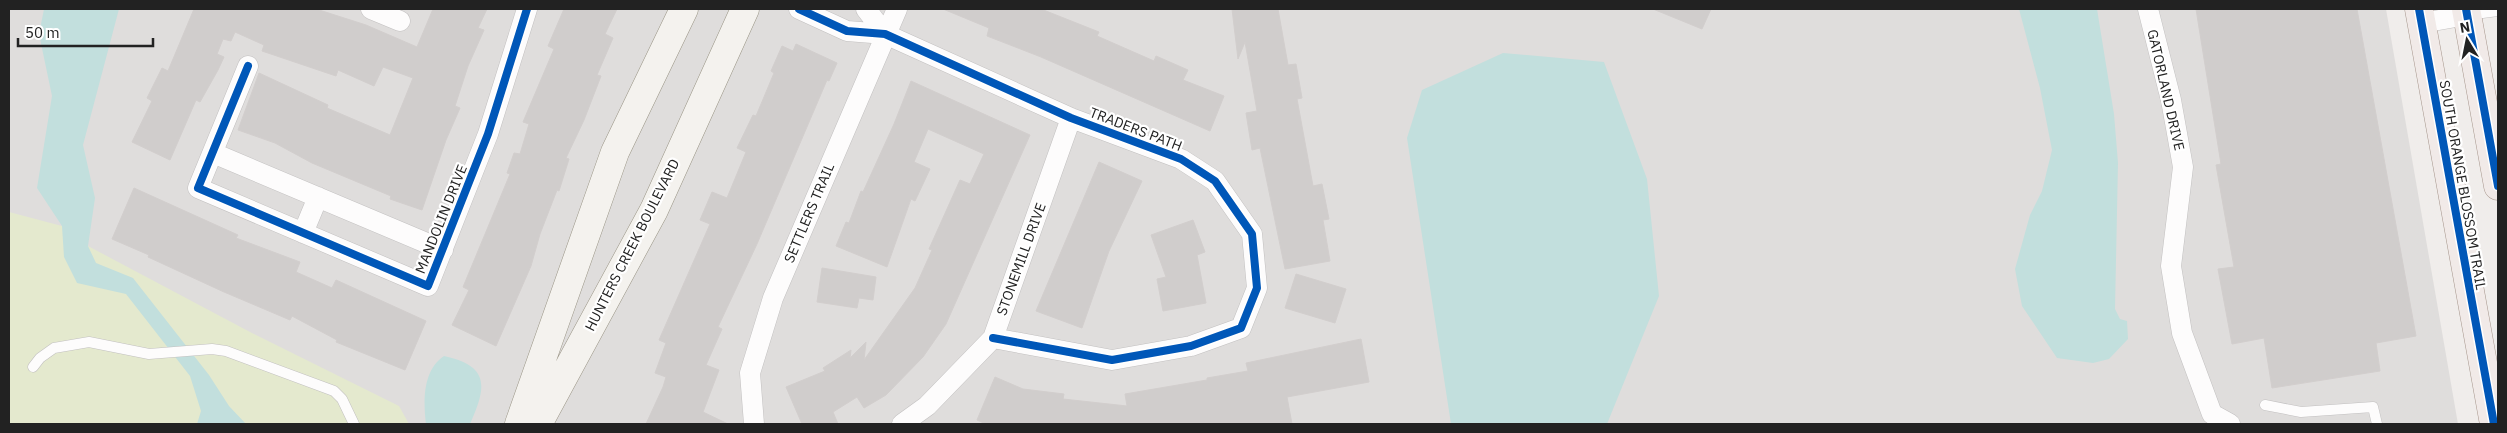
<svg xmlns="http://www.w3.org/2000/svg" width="2507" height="433" font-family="'IBM Plex Sans',sans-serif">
<rect width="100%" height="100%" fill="#f0edeb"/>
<!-- residential -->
<path fill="#dfdddc" d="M9,9H2386L2458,424H9Z"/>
<!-- grass -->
<path fill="#e4e9ce" d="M9,212L62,226L88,246L250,332L399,406L409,424H9Z"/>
<!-- water -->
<path fill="#c2dfdd" d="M44,9H119L83,145L95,198L88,246L96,263L133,278L209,375L229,406L246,424H197L201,411L190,376L126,294L77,283L64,257L62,226L37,188L52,96L39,34Z
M2019,9H2097L2114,114L2118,163L2115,309L2120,319L2127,321L2128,339L2109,359L2093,363L2057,358L2022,306L2015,269L2030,215L2042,191L2052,150L2040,88Z
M1503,53L1604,62L1647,179L1659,296L1607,424H1451L1407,138L1422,90Z
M444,356C491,366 486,388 470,424H426C423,400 423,370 444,356Z"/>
<!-- building -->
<path fill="#d0cdcc" stroke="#d2cecd" d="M194,9H316L366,25L417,47L433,9H487L478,28L484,30L468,66L455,106L460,108L446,140L422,210L390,199L391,196L312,163L275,143L238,130L259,73L328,105L327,108L390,135L413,78L383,67L374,86L338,70L336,76L262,51L264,45L235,32L231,41L223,39L217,54L224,57L218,70L200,102L196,100L170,160L132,142L152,101L147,98L162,68L168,71Z
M564,9H617L605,34L613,38L597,75L601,76L584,120L566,158L569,159L559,191L557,190L540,234L531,266L496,346L452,325L469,290L463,287L510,174L507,173L514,153L520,154L529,124L523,122L554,49L548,46Z
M943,9H1041L1099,32L1097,36L1154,61L1156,56L1188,70L1183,80L1224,96L1210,131L1041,57L987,36L989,28Z
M1232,9H1278L1288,65L1296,64L1302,98L1297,99L1313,186L1322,184L1329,219L1323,220L1330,261L1285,269L1260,148L1252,150L1246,113L1257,111L1245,42L1238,59Z
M1653,9H1711L1702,29Z
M2196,9H2357L2416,336L2376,343L2380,371L2272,388L2264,338L2232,344L2218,269L2234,267L2216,165L2221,164Z
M796,44L837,63L829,81L827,80L757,244L718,327L722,329L706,365L719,370L703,412L728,424H646L663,387L666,377L655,373L666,343L659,340L710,224L700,220L712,192L727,198L746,152L737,148L753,115L756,116L774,73L771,71L782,46L793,51Z
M911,81L1030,135L946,324L923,357L886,395L864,408L857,397L833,412L838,424H802L786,387L825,371L823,368L851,350L850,358L866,342L864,360L915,288L932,250L929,249L960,180L970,184L984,154L928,129L914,162L930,169L915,201L911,199L887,267L836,246L846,222L849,223L861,191L863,192L894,124Z
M1099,162L1142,181L1109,251L1082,328L1036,311Z
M134,188L238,235L236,238L300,262L296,272L332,288L336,280L426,321L405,370L336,342L337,340L292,316L290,320L224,292L148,257L149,255L112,239Z
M1193,220L1205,252L1197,255L1206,303L1163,311L1157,279L1166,277L1151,235Z
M822,268L876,277L873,300L859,298L857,308L817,302Z
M1296,274L1346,289L1335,323L1285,308Z
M1361,339L1369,382L1287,397L1292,424H986L977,420L995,377L1023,389L1064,394L1063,399L1127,406L1125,394L1207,380V378L1248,371L1246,363Z"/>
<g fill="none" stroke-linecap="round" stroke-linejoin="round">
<defs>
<path id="lane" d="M2467,15L2498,11
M33,367L40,358L54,348L89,342L149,354L212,349L226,351L334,391L342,399L354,424
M2265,405L2301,412L2373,407L2377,424"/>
<path id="street" d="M371,9L400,21
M799,9L847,31L885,34L1071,118L1181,159L1215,181L1252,234L1257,288L1241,328L1191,346L1112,360L993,338
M866,9L885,34
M2148,9L2171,100L2183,167L2171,266L2182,333L2212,414L2230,424
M2422,23L2467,15
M248,66L198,188L428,286L488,134L527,9
M213,153L443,250
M303,233L318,197
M754,424L750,373L773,298L897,9
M902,424L927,406L993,338L1071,118"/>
<path id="secondary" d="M519,424L615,152L684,9
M538,424L654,210L745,9"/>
<path id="primary" d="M2419,9L2494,424
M2466,9L2498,186"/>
</defs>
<!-- lane casing -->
<use href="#lane" stroke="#c2c0c0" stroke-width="11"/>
<!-- street casing -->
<use href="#street" stroke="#c2c0c0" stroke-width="21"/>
<!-- secondary casing -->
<use href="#secondary" stroke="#999485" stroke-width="29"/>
<!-- primary casing -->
<use href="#primary" stroke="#a4948a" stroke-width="29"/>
<!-- lane -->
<use href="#lane" stroke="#fdfcfc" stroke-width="10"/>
<!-- street -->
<use href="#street" stroke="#fdfcfc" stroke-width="20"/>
<!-- secondary -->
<use href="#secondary" stroke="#f4f2ee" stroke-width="28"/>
<!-- primary -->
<use href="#primary" stroke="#f1eae8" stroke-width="28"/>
<defs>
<path id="cycleway" d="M799,9L847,31L885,34L1071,118L1181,159L1215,181L1252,234L1257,288L1241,328L1191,346L1112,360L993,338
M2419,9L2494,424
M2466,9L2498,186
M248,66L198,188L428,286L488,134L527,9"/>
</defs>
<!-- cycleway casing -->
<use href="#cycleway" stroke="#fff" stroke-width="11"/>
<!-- cycleway -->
<use href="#cycleway" stroke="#0057b8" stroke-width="8"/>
</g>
<g text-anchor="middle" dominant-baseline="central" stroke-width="4.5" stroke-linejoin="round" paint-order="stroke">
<!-- street labels -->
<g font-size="14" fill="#222" stroke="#fff">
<text transform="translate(2166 90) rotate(77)">GATORLAND DRIVE</text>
<text transform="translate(1136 129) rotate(21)">TRADERS PATH</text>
<text transform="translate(2463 185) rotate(80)">SOUTH ORANGE BLOSSOM TRAIL</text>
<text transform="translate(809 213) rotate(-67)">SETTLERS TRAIL</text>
<text transform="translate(441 219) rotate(-68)">MANDOLIN DRIVE</text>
<text transform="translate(632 245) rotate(-63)">HUNTERS CREEK BOULEVARD</text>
<text transform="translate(1021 259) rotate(-70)">STONEMILL DRIVE</text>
</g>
</g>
<!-- border -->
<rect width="2507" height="433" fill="none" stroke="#222222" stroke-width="20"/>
<!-- north arrow -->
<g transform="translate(2467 40) rotate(350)" stroke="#ffffff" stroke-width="4" paint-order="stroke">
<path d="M0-4L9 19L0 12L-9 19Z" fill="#222222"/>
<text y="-8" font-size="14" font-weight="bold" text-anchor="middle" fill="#222222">N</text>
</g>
<!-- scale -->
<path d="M18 38v8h135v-8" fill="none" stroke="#222222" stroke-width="2.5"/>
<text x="25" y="38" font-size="15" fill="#222222" stroke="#ffffff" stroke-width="4" paint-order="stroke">50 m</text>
</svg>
